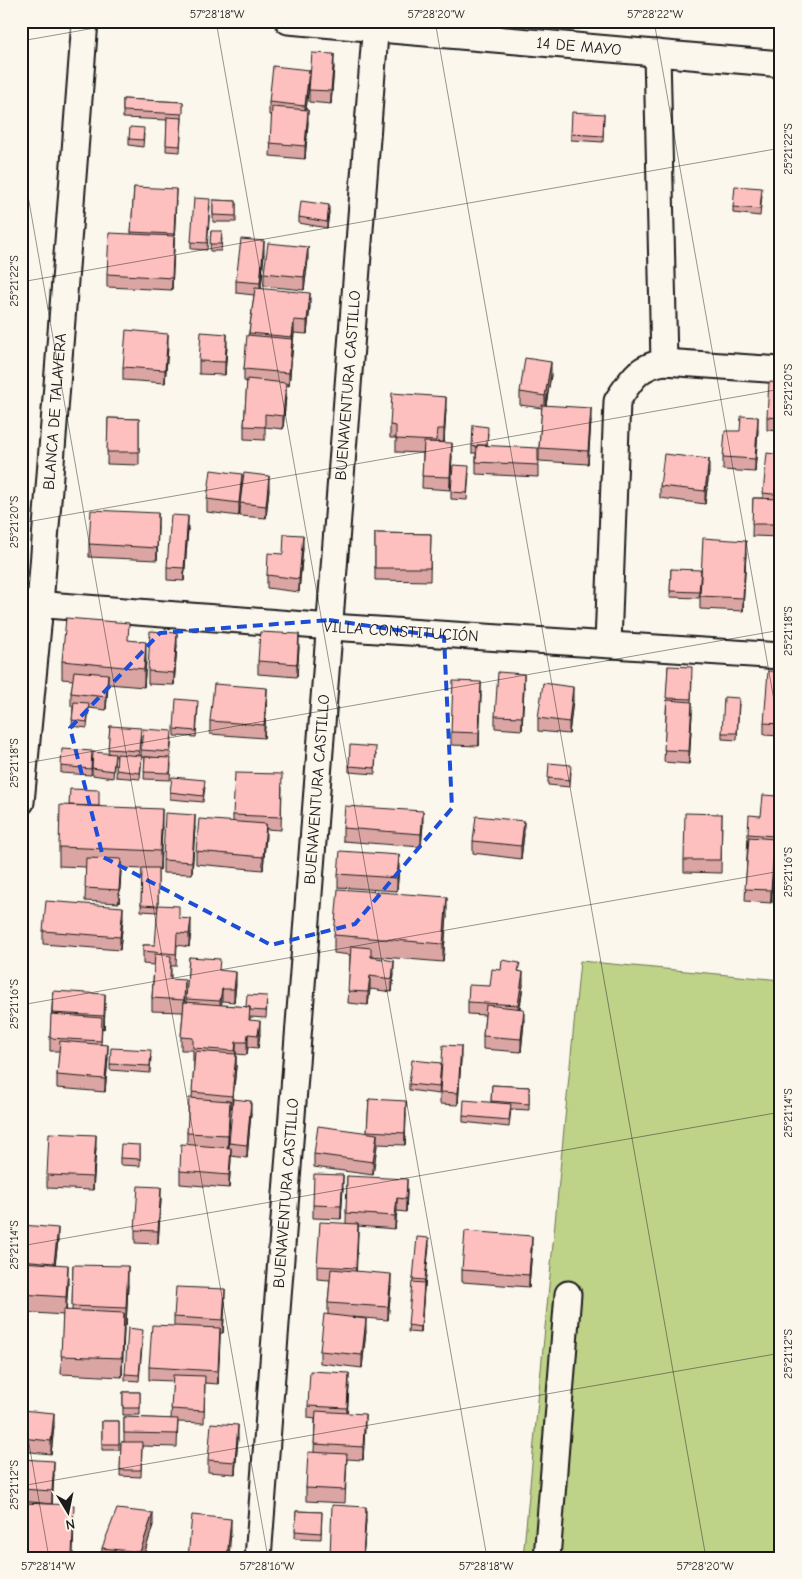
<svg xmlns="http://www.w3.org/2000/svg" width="802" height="1579" font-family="'Comic Neue',sans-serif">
<rect width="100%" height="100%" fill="#fbf7ec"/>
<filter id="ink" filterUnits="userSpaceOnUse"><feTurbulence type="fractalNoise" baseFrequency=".02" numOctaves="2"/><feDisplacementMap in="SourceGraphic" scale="10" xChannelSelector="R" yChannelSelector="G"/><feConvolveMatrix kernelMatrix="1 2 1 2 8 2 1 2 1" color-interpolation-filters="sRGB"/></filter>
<g filter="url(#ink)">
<!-- green -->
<path fill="#bed288" stroke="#6d7752" d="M580,961L781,980V1558H523Z"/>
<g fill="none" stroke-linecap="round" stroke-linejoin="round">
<defs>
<g id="street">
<path id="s1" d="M288,21L781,64"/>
<path d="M664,362L781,370"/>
<path id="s2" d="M21,603L331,627L781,656"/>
<path d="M608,644L617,401C632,379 637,367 664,362L657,53"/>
<path id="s3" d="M21,802L40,605L85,21"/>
<path id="s4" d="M258,1558L376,21"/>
<path d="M547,1558L568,1294"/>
</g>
</defs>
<!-- street casing -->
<use href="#street" stroke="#1c1c1c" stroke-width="29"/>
<!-- street -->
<use href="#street" stroke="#fbf7ec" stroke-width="25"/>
</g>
<!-- wall -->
<path fill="#daa5a3" stroke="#1c1c1c" d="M334,67L331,104L309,102V90Z
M309,83L306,110L308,123L305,159L270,156L272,115H269V102Z
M123,99L183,102L180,152L166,151L167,120L123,118Z
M604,114L603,142L571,140V134Z
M144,134L143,147L129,145V139Z
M134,187L176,201L172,290L107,287V274L131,234Z
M762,195L760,216L733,213V207Z
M213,200L236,201V222H213Z
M210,206L207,250L191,249V242Z
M329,212L327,228L299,223V217Z
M781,213V287H775V274Z
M211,231L222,238L221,251H210Z
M264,254L261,288L310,306L307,334L294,333L289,386L286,385V396L283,429L265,427V440L244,439V426L247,382L244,381V369L254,295L236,293V281Z
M308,260L304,290L264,286V273Z
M227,346L225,375L199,374V361Z
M168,347L165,383L123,380V367Z
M551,375L546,406L591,421L588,464L539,461V448L542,408L520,405V392Z
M781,383V431L767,430V417Z
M446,409L444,442H437V443L452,456L450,490L422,488L423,453L396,452V438H390V425Z
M108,418L139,419V465L107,464Z
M758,430L755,472L723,470V457L740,431Z
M488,433L487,445L538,460V477L476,474V453H472V446Z
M781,455V537L752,536L753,498H763V493Z
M709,472L705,504L660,498V486Z
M469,473L467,500L451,499V492Z
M242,482L269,489L266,518L240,516V506L239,516L207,512V499Z
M158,526L157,560L89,557V544Z
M188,529L184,581L167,580V567Z
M375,533L431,534L430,581L375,580Z
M303,548L299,592L267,588V575L283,554Z
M746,553L743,611L700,609V596Z
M671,569L701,576L699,598L670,597Z
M129,640L146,660L144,687L108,684L106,710L89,708L87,728L72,726L73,706H71V693L73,680L62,679V661Z
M177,645L174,685L148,684V671Z
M299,647L297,677L258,674V661Z
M668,666L692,680L691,702L692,714L689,764L664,762Z
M781,672V736L764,735V723Z
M524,686L522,730L495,728V716Z
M481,695L479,746L451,745V732Z
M573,700L569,734L538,731V718Z
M267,701L264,738L210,734V721Z
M739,704L737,740L722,739V733Z
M198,708L196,737L174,736V729Z
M110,726L141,735L139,755L141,756V750L172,737L170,758L171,765L170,780L144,779L145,757L164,758L142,757L140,779L116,777L117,756H115L113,778L92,775V768L108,754Z
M376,754L375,774L349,772V766Z
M92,758L91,775L61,773V766Z
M571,772L570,787L548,785V778Z
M205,787L203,802L170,799V792Z
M282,787L281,830L266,829L263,870L196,864V851L233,822V815Z
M99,806L162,827L160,870L158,869V912L141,911L142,869L121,868L119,903L85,901L86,867L59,866V847Z
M777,808L771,903L745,901L748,834L761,816Z
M722,814L721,873L684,872V860Z
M423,824L421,847L343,841V828Z
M195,827L192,874L163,873V860Z
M524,834L521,859L473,853V841Z
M781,856V904L773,903V891Z
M399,867L397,891L338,887V874Z
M447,916L443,962L371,956L394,974L392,992L370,989L368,1005L348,1003L350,955L334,953V935Z
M179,918L191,932L189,947L177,945L176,966H171V979L185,993L184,1002H186L189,957L220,970L236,984L234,1002L222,1001L221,1005L246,1007L267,1003L266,1018L250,1017V1020L260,1034L258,1048L248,1047L247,1055L236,1054V1067L232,1108H230L228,1148H229V1143L251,1113L247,1158L231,1156L229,1188L180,1184V1171L187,1145V1133L192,1099L194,1061H193V1050H181V1037L183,1012L152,1011V998L154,965L143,964V945H155Z
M123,919L120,950L43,944V931Z
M501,970L520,971L523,985L520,1009L524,1022L521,1052L483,1049V1036L485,1015L468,1014V1002L490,986Z
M53,991L105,1007L104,1029L102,1028L101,1044L108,1058L105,1092L57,1088V1075L60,1051H50V1038Z
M151,1057L150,1073L110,1070V1064Z
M461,1059L458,1105L440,1104V1092Z
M441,1069L439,1094L409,1090V1084Z
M492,1085L529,1087V1110L511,1109L509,1127L463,1122V1116L491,1103Z
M369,1099L406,1114L405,1145L377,1144L373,1175L314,1167V1154L367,1133Z
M140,1145V1166L120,1165V1158Z
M96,1148L93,1190L47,1188V1175Z
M347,1176L407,1192L406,1212L397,1211L395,1229L358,1226L356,1271L391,1286L388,1320L352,1317L366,1331L362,1368L320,1363V1351L328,1315V1303L330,1280L317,1279V1266L346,1223Z
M343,1188L341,1219L313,1218V1205Z
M161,1200L158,1244L135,1243V1230Z
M21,1237L58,1240L55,1264L68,1284L66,1310L72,1311L73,1265L128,1285L126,1326H124L122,1377L61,1374L63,1315L21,1312Z
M429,1245L424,1287L421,1333L408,1332L413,1279Z
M532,1248L529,1287L462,1282V1270Z
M225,1302L223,1333H220L218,1384L205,1383L204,1423L178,1422L177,1447L142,1446L141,1477L120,1476L121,1442H124V1417L171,1419L173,1381L149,1380V1367L174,1326V1317Z
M143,1336L139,1381L125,1380V1374Z
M349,1386L347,1413L365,1427L363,1460L347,1459L345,1503L306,1501V1488L314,1452L315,1419L308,1418V1406Z
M123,1392H140V1415H123Z
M21,1410L54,1426L51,1454L21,1451Z
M102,1421H119V1450H102Z
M238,1438L235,1474L208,1472V1460Z
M21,1459L54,1474L52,1504L21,1501Z
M296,1511L322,1512L321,1539L295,1538Z
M74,1518L73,1558H21V1537Z
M366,1520L363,1558H330V1556Z
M153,1525L143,1558H102V1548Z"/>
<!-- shaded-wall -->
<path fill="#b18685" stroke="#1c1c1c" d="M334,54V67L331,104V91Z
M309,70V83L305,119V106Z
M308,110V123L305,159V146Z
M176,189L174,249L172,290V278Z
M329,205V212L327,228V222Z
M264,241V254L260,296V283Z
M308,247V260L304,290V277Z
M310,293V306L307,334V321Z
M294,320V333L289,386V373Z
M168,334V347L165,383V370Z
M227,334V346L225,375V362Z
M551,362V375L545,409V396Z
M286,383V396L283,429V416Z
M446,397V409L444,442V429Z
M591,408V421L588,464V451Z
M758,417V430L755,472V459Z
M452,443V456L450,490V477Z
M709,459V472L705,504V491Z
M242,474V486L239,516V503Z
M269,476V489L266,518V506Z
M158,513V526L157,560V548Z
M188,516V529L184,581V568Z
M303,535V548L299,592V579Z
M746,541V553L743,611V598Z
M177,633V645L174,685V673Z
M299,634V647L297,677V664Z
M146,642V660L144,687V669Z
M108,674V687L106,710V697Z
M524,674V686L522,730V717Z
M481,682V695L479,746V733Z
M573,687V700L569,734V722Z
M267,688V701L264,738V725Z
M692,702V714L689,764V751Z
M777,796V808L774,848V836Z
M162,809V827L160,870V851Z
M423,811V824L421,847V834Z
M195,815V827L192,874V862Z
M524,821V834L521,859V846Z
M266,824V837L263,870V857Z
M775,839V851L771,903V890Z
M399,855V867L397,891V878Z
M121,859V872L119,903V890Z
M447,897V916L443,962V944Z
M123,907V919L120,950V937Z
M191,919V932L189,947V934Z
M394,961V974L392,992V979Z
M236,972V984L234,1002V989Z
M523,972V985L518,1017V1005Z
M370,976V989L368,1005V992Z
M185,980V993L184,1012V1000Z
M222,989V1001L220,1013V1001Z
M105,994V1007L104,1029V1016Z
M524,1009V1022L521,1052V1039Z
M260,1021V1034L258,1048V1035Z
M248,1034V1047L247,1055V1042Z
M236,1042V1067L232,1108V1096L235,1061Z
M108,1045V1058L105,1092V1079Z
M461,1046V1059L458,1105V1093Z
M230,1101V1113L228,1148V1135Z
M251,1101V1113L247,1158V1145Z
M406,1101V1114L405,1145V1133Z
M377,1134V1146L373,1175V1162Z
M96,1135V1148L93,1190V1177Z
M231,1148V1161L229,1188V1175Z
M343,1175V1188L341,1219V1206Z
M407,1179V1192L406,1212V1199Z
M161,1187V1200L158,1244V1231Z
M397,1198V1211L395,1229V1216Z
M358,1224V1236L356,1281V1268Z
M58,1228V1240L54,1275V1263Z
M532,1236V1248L529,1287V1275Z
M429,1238V1245L425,1287V1280Z
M68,1265V1284L66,1315V1297Z
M128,1266V1285L126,1326V1308Z
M391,1274V1286L388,1320V1307Z
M424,1283V1290L421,1333V1327Z
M225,1289V1302L223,1333V1320Z
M124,1313V1331L122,1377V1358Z
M366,1319V1331L362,1368V1355Z
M220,1328V1341L218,1384V1371Z
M349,1373V1386L347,1421V1408Z
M54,1413V1426L51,1454V1441Z
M365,1414V1427L363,1460V1447Z
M238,1425V1438L235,1474V1462Z
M54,1461V1474L52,1504V1491Z
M366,1507V1520L363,1558Z
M153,1513V1525L143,1558H140V1552Z
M231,1519V1532L229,1558H227Z"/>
<!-- building -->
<path fill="#fdc0be" stroke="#1c1c1c" d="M312,53L334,54L331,91L309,90Z
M273,66L309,70L305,106L269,102Z
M123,99L183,102V114L123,111Z
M272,107L308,110L305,146L270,143Z
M572,112L604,114L603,136L571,134Z
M167,117L182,118L180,146L166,145Z
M130,127L144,128L143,140L129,139Z
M735,186L762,188L760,209L733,207Z
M134,187L176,189L174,234L131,232Z
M194,198L210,199L207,243L191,242Z
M213,200L236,201V216L213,215Z
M301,201L329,205L327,222L299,217Z
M781,213V228H780Z
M779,228H781V275L775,274Z
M211,231H222L221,244H210Z
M109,233L174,236L172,278L107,274Z
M241,239L264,241L260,283L236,281Z
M268,243L308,247L304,277L264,273Z
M255,288L310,293L307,321L294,320L292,337L249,333Z
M126,330L168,334L165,370L123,367Z
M201,332L227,334L225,362L199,361Z
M247,335L292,339L289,373L244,369Z
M525,358L551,362L545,396L520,392Z
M247,379L286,383L283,416L265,414V427L244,426Z
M769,382L781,383V418L767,417Z
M392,393L446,397L444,429H437L436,441L396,439V426L390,425Z
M542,405L591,408L588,451L539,448Z
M741,416L758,417L755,459L723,457L725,431H740Z
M108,418L139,419V452H107Z
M473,425L488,427L487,445H477V447L472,446Z
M424,442L452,443L450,477L422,476Z
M477,445L538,448V465L476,462Z
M767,453L781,455V495L763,493Z
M664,454L709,459L705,491L660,486Z
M453,465L469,466L467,493L451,492Z
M211,470L242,474L239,503L207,499Z
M244,473L269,476L266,506L240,503Z
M753,498L781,499V524H752Z
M91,510L158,513L157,548L89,544Z
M171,515L188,516L184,568L167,567Z
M375,533L431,534L430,568H375Z
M284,534L303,535L299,579L267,575L268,553L283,554Z
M703,538L746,541L743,598L700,596Z
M671,569L701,570L699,592L670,591Z
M66,618L129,623L128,640L146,642L144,669L62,661Z
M150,631L177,633L174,673L148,671Z
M260,632L299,634L297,664L258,661Z
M668,666L692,667L691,699L666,698Z
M74,671L108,674L106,697L71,693Z
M768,671L781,672V724L764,723Z
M498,672L524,674L522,717L495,716Z
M453,681L481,682L479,733L451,732Z
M543,683L573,687L569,722L538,718Z
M214,684L267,688L264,725L210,721Z
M724,697L739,698L737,733H722Z
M176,699L198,701L196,731L174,729Z
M667,700L692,702L689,751L664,750Z
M74,702L89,703L87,722L72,720Z
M110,726L141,728L139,751L108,749Z
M143,729L172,731L170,752L141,750Z
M350,745L376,747L375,768L349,766Z
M62,749L92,751L91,769L61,766Z
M93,752L115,754L113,771L92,768Z
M117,754L142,756L140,773L116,770Z
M145,757L171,758L170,773L144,772Z
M549,763L571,765L570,780L548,778Z
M235,773L282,774L281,817L233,815Z
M172,777L205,780L203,796L170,792Z
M70,789L99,790V806L69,805Z
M763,795L777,796L774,836L748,834L749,815L761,816Z
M60,805L162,809L160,851L59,847Z
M345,806L423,811L421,834L343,828Z
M165,813L195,815L192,862L163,860Z
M685,813L722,814L721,860H684Z
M476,816L524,821L521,846L473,841Z
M199,819L266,824L263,857L196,851Z
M749,837L775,839L771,890L745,889Z
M340,851L399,855L397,878L338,874Z
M775,856H781V891H773Z
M86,858L121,859L119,890L85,888Z
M142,868H158V906L141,905Z
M338,889L447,897L443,944L334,935Z
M46,901L123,907L120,937L43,931Z
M158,905L179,906V918L191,919L189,934L177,933L176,954L143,951V945H155Z
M351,946L371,948V957L394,961L392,979L370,976L368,992L348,991Z
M155,954L171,956L170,979L185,980L184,1000L152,998Z
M189,957L220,959L219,970L236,972L234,989H222L220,1001L186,999Z
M502,960L520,963L518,971L523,972L518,1005L468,1002L469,985L490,986L492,969L501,970Z
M53,991L105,994L104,1016L52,1013Z
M247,995L267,996L266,1011L250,1010V1007H246Z
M184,1002L250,1007L249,1020L260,1021L258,1035L248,1034L247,1042H236L235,1051L193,1048V1038L181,1037Z
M486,1005L524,1009L521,1039L483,1036Z
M51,1014L102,1018L101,1041L50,1038Z
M60,1041L108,1045L105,1079L57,1075Z
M443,1045L461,1046L458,1093L440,1092Z
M111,1048L151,1050L150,1066L110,1064Z
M195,1051L236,1054L232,1096L192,1092Z
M412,1060L441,1063L439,1087L409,1084Z
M492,1085L529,1087V1104L491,1101Z
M189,1098L230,1101L228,1135L187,1133Z
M233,1099L251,1101L247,1145L229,1143Z
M369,1099L406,1101L405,1133L367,1131Z
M464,1100L511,1104L509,1120L463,1116Z
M318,1126L377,1134L373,1162L314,1154Z
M49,1133L96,1135L93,1177L47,1175Z
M121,1144L140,1145V1159L120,1158Z
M181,1144L231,1148L229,1175L180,1171Z
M314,1174L343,1175L341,1206L313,1205Z
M347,1176L407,1179L406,1199L397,1198L395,1216L346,1213Z
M138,1186L161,1187L158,1231L135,1230Z
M320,1222L358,1224L356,1268L317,1266Z
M22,1225L58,1228L54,1263L21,1260V1237Z
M465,1231L532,1236L529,1275L462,1270Z
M417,1237L429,1238L425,1280L413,1279Z
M21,1262L68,1265L66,1297L21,1294Z
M73,1265L128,1266L126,1308L72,1306Z
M331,1269L391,1274L388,1307L328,1303Z
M412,1282L424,1283L421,1327L408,1325Z
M176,1287L225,1289L223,1320L174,1317Z
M63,1310L124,1313L122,1358L61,1356Z
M324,1314L366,1319L362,1355L320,1351Z
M152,1325L220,1328L218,1371L149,1367Z
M128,1328L143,1330L139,1375L125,1374Z
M310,1371L349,1373L347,1408L308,1406Z
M173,1375L205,1376L204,1411L171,1409Z
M123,1392H140V1408H123Z
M21,1410L54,1413L51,1441L21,1438Z
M316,1411L365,1414L363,1447L314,1444Z
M124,1417L178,1419L177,1434L124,1433Z
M102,1421H119V1444H102Z
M211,1423L238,1425L235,1462L208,1460Z
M121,1442H142L141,1470H120Z
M308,1452L347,1454L345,1490L306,1488Z
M21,1459L54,1461L52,1491L21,1489Z
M23,1503L74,1505L72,1556L21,1554Z
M332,1505L366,1507L363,1558L330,1556Z
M117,1509L153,1513L140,1552L102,1548Z
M296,1511L322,1512L321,1533L295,1531Z
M192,1515L231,1519L227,1558H188Z"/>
</g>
<!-- marked area -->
<path fill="none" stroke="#1d4ed8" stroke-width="4" stroke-dasharray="10 6" stroke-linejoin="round" d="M329,620L444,637L452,808L355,924L271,945L103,857L70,728L160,633Z"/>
<!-- ticks -->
<path fill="none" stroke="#1c1c1c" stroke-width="1" stroke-opacity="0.45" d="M216,21L487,1558M435,21L706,1558M654,21L781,740M21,41L135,21M21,156L268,1558M21,282L781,148M21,523L781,389M21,764L781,630M21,1005L781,871M21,1246L781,1112M21,1398L49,1558M21,1486L781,1353"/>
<g text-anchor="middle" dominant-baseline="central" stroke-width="5" stroke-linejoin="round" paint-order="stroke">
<!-- street labels -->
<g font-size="16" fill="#1c1c1c" stroke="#fbf7ec">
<text stroke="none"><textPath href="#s1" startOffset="292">14 DE MAYO</textPath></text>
<text stroke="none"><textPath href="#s4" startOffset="1176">BUENAVENTURA CASTILLO</textPath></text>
<text stroke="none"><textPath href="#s3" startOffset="392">BLANCA DE TALAVERA</textPath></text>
<text stroke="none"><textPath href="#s2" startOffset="381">VILLA CONSTITUCIÓN</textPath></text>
<text stroke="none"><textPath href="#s4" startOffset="771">BUENAVENTURA CASTILLO</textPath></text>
<text stroke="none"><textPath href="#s4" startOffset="366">BUENAVENTURA CASTILLO</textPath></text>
</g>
</g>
<!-- margin -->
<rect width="802" height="1579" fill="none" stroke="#fbf7ec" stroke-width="55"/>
<!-- north arrow -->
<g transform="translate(68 1512) rotate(170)" stroke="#fbf7ec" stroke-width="4" paint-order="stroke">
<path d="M0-4L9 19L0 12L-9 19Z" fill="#1c1c1c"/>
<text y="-8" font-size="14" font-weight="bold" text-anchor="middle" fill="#1c1c1c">N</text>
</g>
<rect x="28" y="28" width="746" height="1524" fill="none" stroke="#1c1c1c" stroke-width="2"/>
<g font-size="12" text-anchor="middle" fill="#1c1c1c">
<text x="217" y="18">57°28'18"W</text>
<text x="436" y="18">57°28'20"W</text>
<text x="655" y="18">57°28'22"W</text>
<text transform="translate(788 149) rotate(-90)" y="4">25°21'22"S</text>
<text transform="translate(14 281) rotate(-90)" y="4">25°21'22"S</text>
<text transform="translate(788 390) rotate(-90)" y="4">25°21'20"S</text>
<text transform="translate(14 522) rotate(-90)" y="4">25°21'20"S</text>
<text transform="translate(788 631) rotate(-90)" y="4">25°21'18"S</text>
<text transform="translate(14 763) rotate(-90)" y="4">25°21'18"S</text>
<text transform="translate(788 872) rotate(-90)" y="4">25°21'16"S</text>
<text transform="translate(14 1004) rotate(-90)" y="4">25°21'16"S</text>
<text transform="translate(788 1113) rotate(-90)" y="4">25°21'14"S</text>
<text transform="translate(14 1245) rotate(-90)" y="4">25°21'14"S</text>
<text transform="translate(788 1354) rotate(-90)" y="4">25°21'12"S</text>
<text transform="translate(14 1485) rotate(-90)" y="4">25°21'12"S</text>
<text x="48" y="1570">57°28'14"W</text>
<text x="267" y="1570">57°28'16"W</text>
<text x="486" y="1570">57°28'18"W</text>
<text x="705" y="1570">57°28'20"W</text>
</g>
</svg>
